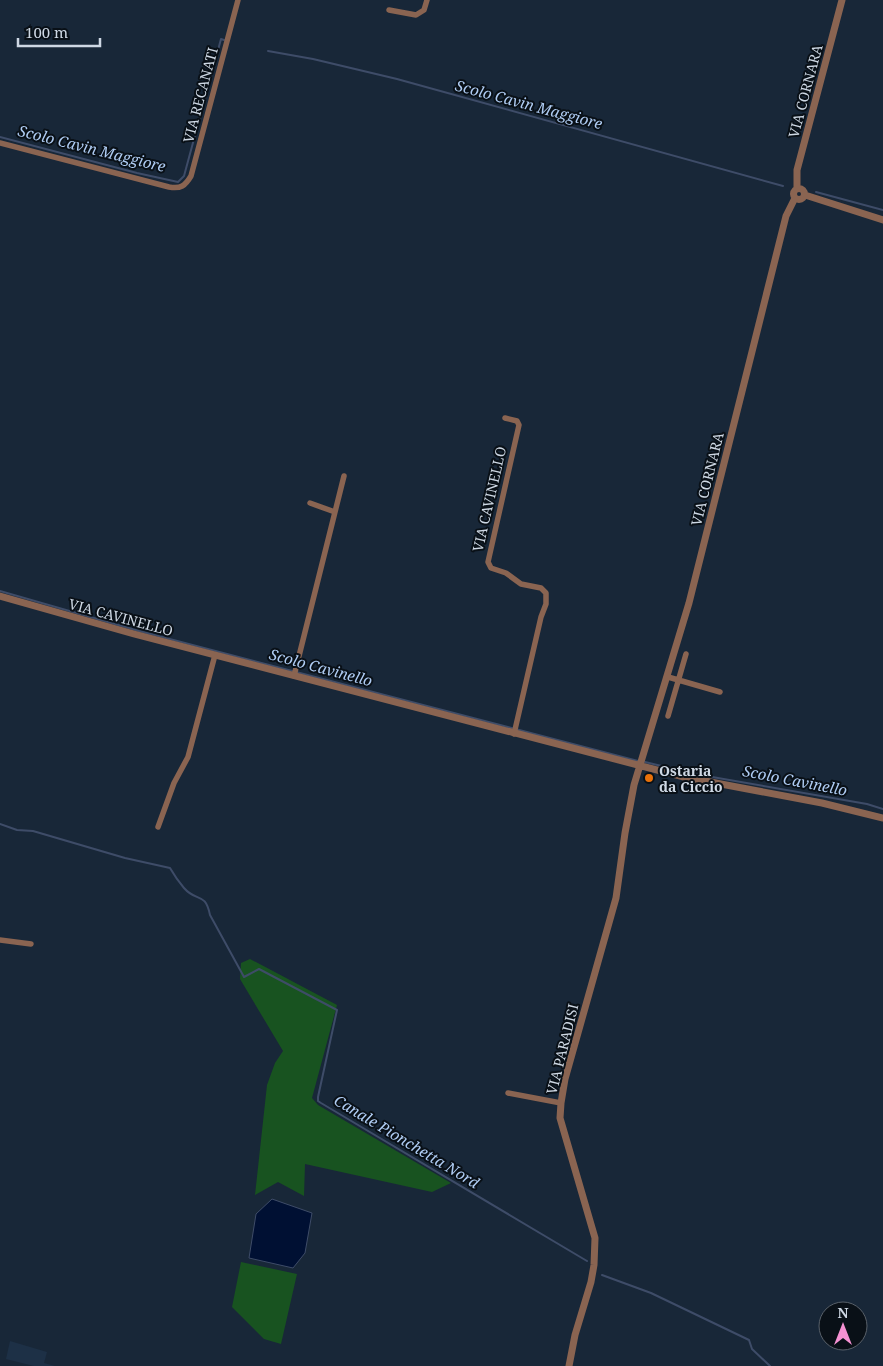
<svg xmlns="http://www.w3.org/2000/svg" width="883" height="1366" font-family="'Noto Serif',serif">
<rect width="100%" height="100%" fill="#182738"/>
<!-- built -->
<path fill="#1d3046" d="M10,1341L47,1352L44,1363L55,1366H34L6,1359Z"/>
<!-- green -->
<path fill="#185320" d="M250,959L337,1005L312,1098L318,1105L451,1183L432,1192L305,1164L304,1196L278,1182L255,1195L267,1085L275,1063L283,1051L240,979L241,963Z
M241,1262L297,1274L281,1344L264,1339L232,1307Z"/>
<!-- water -->
<path fill="#001033" stroke="#3e4c68" d="M272,1199L312,1213L305,1253L293,1268L249,1258L256,1214Z"/>
<g fill="none" stroke-linecap="round" stroke-linejoin="round">
<!-- stream -->
<path stroke="#3e4c68" stroke-width="2" d="M268,51L313,59L397,79L783,186
M0,137L137,173L178,182L184,176L221,39L224,40
M816,192L883,210
M0,591L139,631L638,761
M645,762L695,774L867,804L883,809
M0,824L17,830L33,831L125,858L170,868C174,875 179,882 184,888C197,903 205,891 210,915L244,977L259,969L337,1010L318,1097V1101L321,1103L587,1261
M602,1275L651,1293L749,1340L752,1349L770,1366"/>
<!-- minor -->
<path stroke="#8a6451" stroke-width="5.5" d="M389,10L416,15L424,10L427,0
M0,143L169,187C181,189 185,186 191,176L238,0
M505,418L517,421L519,425L488,562L491,568L506,573L521,584L541,588L546,593V604L541,617L514,734
M310,503L335,512
M294,676L344,476
M668,677L720,692
M668,716L686,654
M158,827L174,783L188,757L215,655
M0,940L31,944
M508,1093L561,1103"/>
<!-- tertiary -->
<path stroke="#8a6451" stroke-width="7" d="M797,188V170L842,0
M793.5 194a5.5 5.5 0 1 1 11 0a5.5 5.5 0 1 1-11 0Z
M805,195L883,220
M0,596L134,634L684,777L822,803L883,818
M569,1366L575,1335L591,1282L594,1265L595,1238L560,1118L561,1103L565,1079L616,898L625,833L634,785L689,603L786,216L795,198"/>
</g>
<!-- markers -->
<circle fill="#e8710a" stroke="#091017" stroke-width="2" cx="649" cy="778" r="5"/>
<g text-anchor="middle" dominant-baseline="central" stroke-width="4" stroke-linejoin="round" paint-order="stroke">
<!-- street labels -->
<g font-size="14" fill="#ced8e4" stroke="#091017">
<text transform="translate(805 91) rotate(-75)">VIA CORNARA</text>
<text transform="translate(200 95) rotate(-75)">VIA RECANATI</text>
<text transform="translate(707 479) rotate(-76)">VIA CORNARA</text>
<text transform="translate(489 499) rotate(-77)">VIA CAVINELLO</text>
<text transform="translate(121 617) rotate(15)">VIA CAVINELLO</text>
<text transform="translate(562 1049) rotate(-76)">VIA PARADISI</text>
</g>
<!-- poi labels -->
<g font-size="14" font-weight="bold" fill="#ced8e4" stroke="#091017" text-anchor="start">
<text x="659" y="770">Ostaria<tspan x="659" dy="16">da Ciccio</tspan></text>
</g>
<!-- water labels -->
<g font-size="15" font-style="italic" fill="#afccf3" stroke="#091017">
<text transform="translate(529 104) rotate(15)">Scolo Cavin Maggiore</text>
<text transform="translate(92 148) rotate(14)">Scolo Cavin Maggiore</text>
<text transform="translate(321 667) rotate(15)">Scolo Cavinello</text>
<text transform="translate(795 780) rotate(11)">Scolo Cavinello</text>
<text transform="translate(407 1141) rotate(31)">Canale Pionchetta Nord</text>
</g>
</g>
<!-- north arrow -->
<g transform="translate(843 1326)"><circle r="24" fill="#091017" stroke="#586069"/>
<path d="M0-4L9 19L0 12L-9 19Z" fill="#f591d2"/>
<text y="-8" font-size="14" font-weight="bold" text-anchor="middle" fill="#ced8e4">N</text>
</g>
<!-- scale -->
<path d="M18 38v8h82v-8" fill="none" stroke="#ced8e4" stroke-width="2.5"/>
<text x="25" y="38" font-size="15" fill="#ced8e4" stroke="#091017" stroke-width="4" paint-order="stroke">100 m</text>
</svg>
